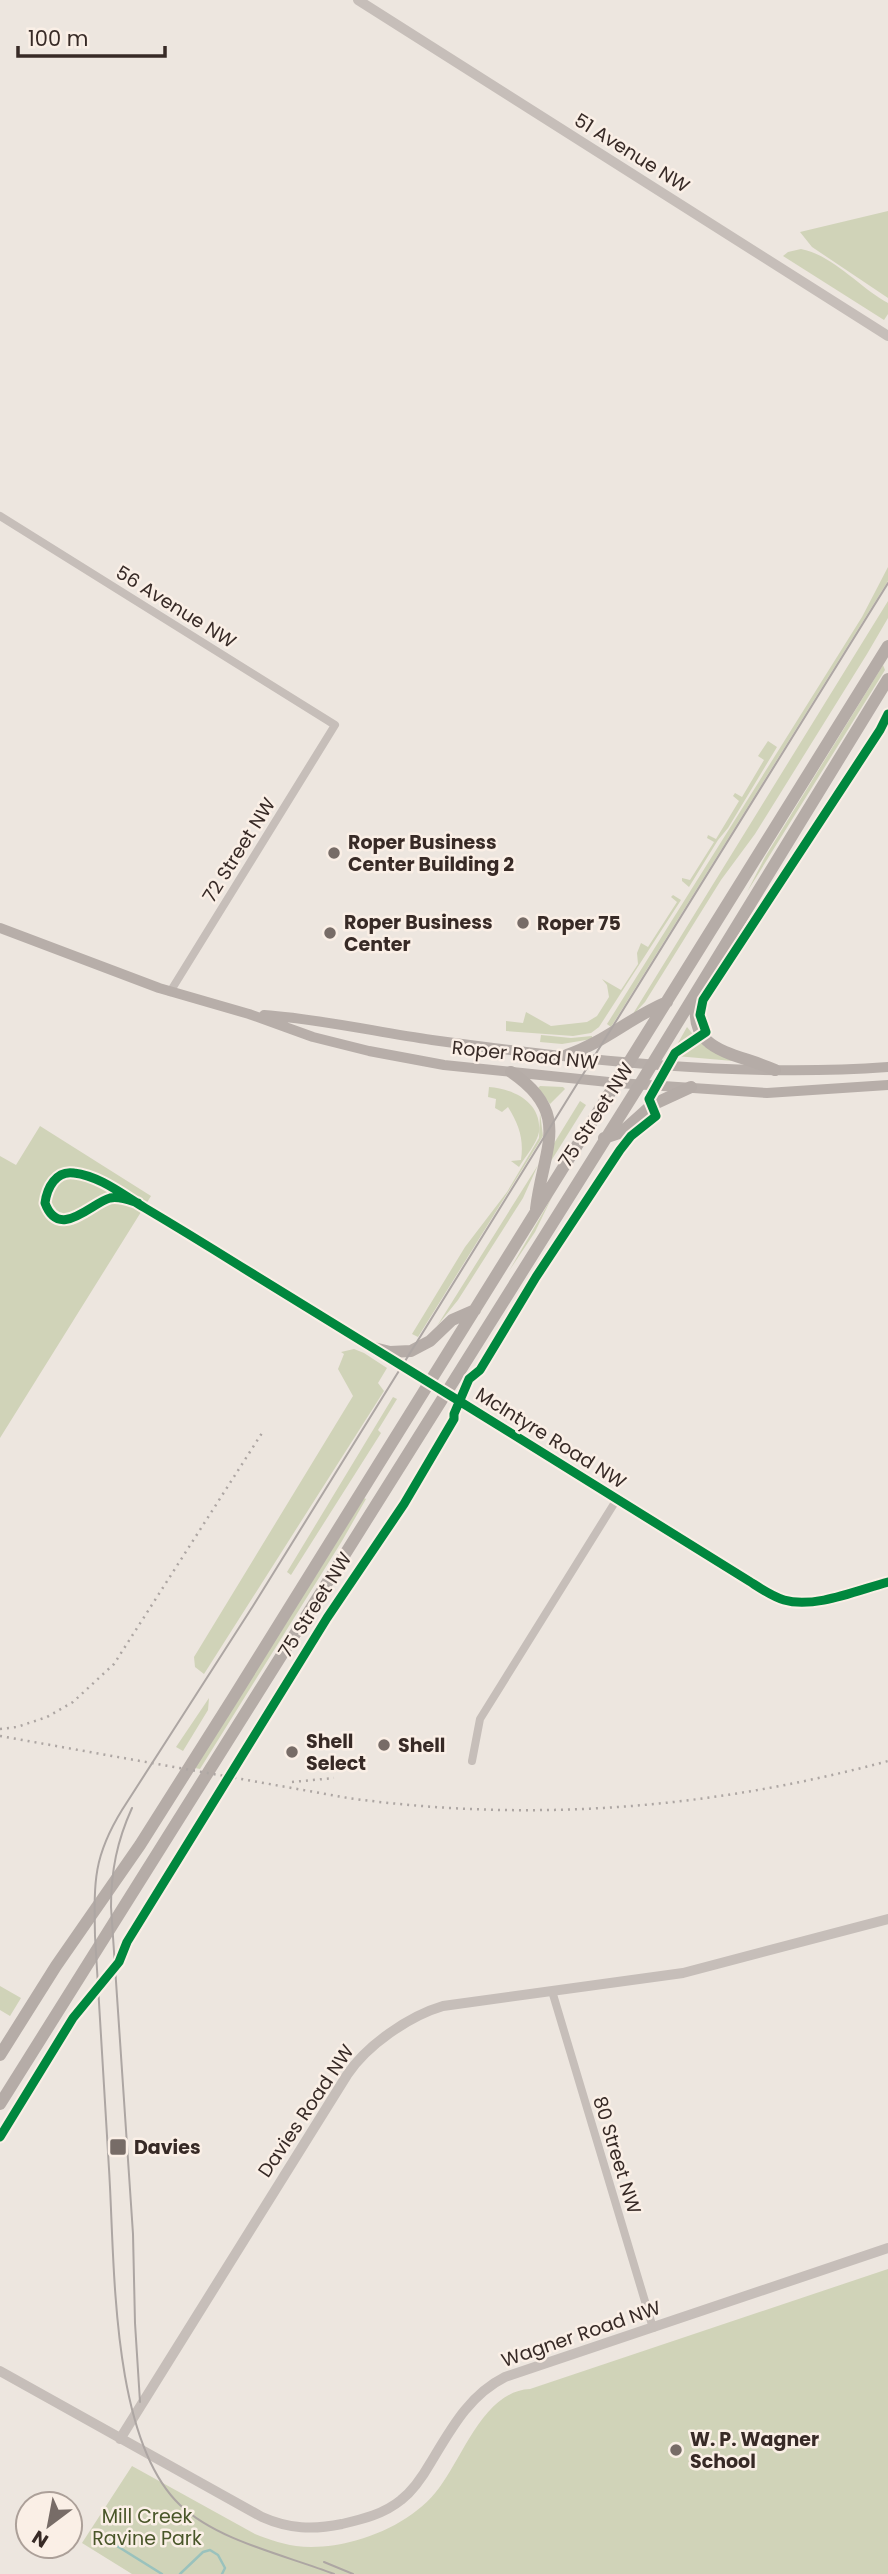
<svg xmlns="http://www.w3.org/2000/svg" width="888" height="2574" font-family="Poppins,sans-serif">
<rect width="100%" height="100%" fill="#ede6df"/>
<!-- green -->
<path fill="#d0d3b8" d="M888,211V298L812,247L800,232Z
M801,249C833,255 860,288 888,303V314L884,320L783,256L788,252Z
M888,567V581L611,1027L607,1024L862,617Z
M888,601V618L867,654L755,834L721,880L645,1002L631,1017Z
M883,665L885,670L747,892L765,857Z
M768,741L777,747L728,828L718,840L689,887L682,881V878L690,880L714,842L707,838L708,835L716,839L739,801L733,796L735,793L742,797L764,760L758,756Z
M673,895L681,900L599,1027L591,1033L573,1036L506,1031V1021L523,1023L526,1012L551,1026L587,1022L597,1016L609,997L607,985L602,979L621,990L638,964L637,953L641,943L648,947L677,902L671,897Z
M687,1027L695,1037L673,1052L674,1050Z
M541,1035L571,1038L592,1036V1039L562,1044L540,1042Z
M698,1039L704,1046L733,1061L676,1056Z
M540,1086L563,1087L565,1089L550,1104L538,1088Z
M489,1087C513,1089 542,1102 539,1132C537,1143 525,1157 519,1167L511,1161L521,1160C524,1139 519,1125 508,1107L502,1112L495,1108L496,1099L488,1097Z
M580,1101L586,1105L551,1161L553,1145Z
M540,1113L543,1136L418,1337L412,1334L465,1247L507,1192L539,1138Z
M40,1126L151,1196L0,1438V1156L16,1165Z
M538,1165L523,1198L458,1300L437,1326Z
M552,1197L535,1232L509,1271Z
M354,1349L364,1353L387,1368L378,1383L384,1391L204,1674L195,1667L194,1657L353,1396L338,1369L344,1354L341,1352Z
M393,1397L397,1399L378,1430L381,1433L291,1575L287,1572Z
M364,1498L366,1499L342,1541L200,1769L195,1768Z
M209,1698L208,1710L183,1751L176,1747Z
M0,1986L21,1998L10,2016L0,2010Z
M888,2269V2574H132L82,2543L132,2466L255,2534C268,2539 282,2544 296,2546C344,2552 410,2528 439,2488C463,2457 484,2391 530,2389Z"/>
<g fill="none" stroke-linecap="round" stroke-linejoin="round">
<!-- stream -->
<path stroke="#9ac2bd" stroke-width="2.5" d="M101,2536L162,2574
M180,2574L203,2552L210,2550L218,2555L225,2568L222,2574"/>
<!-- minor -->
<path stroke="#c6beb9" stroke-width="8" d="M0,516L335,725L170,992
M138,1203C129,1200 120,1196 110,1198C91,1203 59,1241 45,1203C47,1188 56,1170 74,1173C100,1176 123,1195 145,1208C177,1227 208,1246 240,1266C410,1370 580,1476 749,1581C760,1588 771,1596 784,1600C814,1609 858,1590 888,1582
M472,1761L480,1719L617,1499
M552,1991L653,2328"/>
<!-- tertiary -->
<path stroke="#c6beb9" stroke-width="10" d="M358,0L888,336
M0,2371L262,2517C289,2529 313,2530 342,2524C363,2519 384,2514 401,2500C414,2490 423,2476 431,2462C451,2429 469,2395 505,2377L888,2248
M120,2439L347,2075C367,2045 409,2016 443,2006L683,1973L888,1919"/>
<!-- secondary -->
<path stroke="#b7aea9" stroke-width="10" d="M0,928L159,988L249,1014L313,1037L369,1051L444,1065L618,1083L767,1093L888,1085
M264,1015C321,1019 376,1032 432,1040C579,1060 740,1078 888,1067"/>
<!-- primary -->
<path stroke="#b5aca7" stroke-width="12" d="M698,996C684,1053 736,1052 775,1070
M567,1055C605,1042 631,1017 667,1002
M511,1072C573,1114 543,1148 536,1209
M604,1138L622,1132L652,1105L691,1087
M374,1348L390,1352L411,1351L430,1341L452,1320L475,1310
M0,2055L56,1966L140,1845L233,1698L888,646
M0,2104L640,1084L888,679"/>
<!-- tram -->
<path stroke="#ada6a3" stroke-width="2" d="M132,1808C117,1841 111,1871 111,1907L133,2234L135,2323L140,2402
M324,2562L353,2574
M334,2574C285,2555 218,2541 180,2505C110,2438 115,2261 109,2169C104,2091 100,2013 95,1936C94,1882 93,1857 122,1810L253,1606L888,583"/>
<!-- rail -->
<path stroke="#ada6a3" stroke-width="2.5" stroke-dasharray="2 5" stroke-linecap="butt" d="M0,1729L17,1727L47,1717L73,1702L114,1664L262,1433
M0,1736L348,1798C530,1823 711,1809 888,1761
M292,1782L334,1778"/>
<defs>
<path id="cycleway" d="M138,1203C129,1200 120,1196 110,1198C91,1203 59,1241 45,1203C47,1188 56,1170 74,1173C100,1176 123,1195 145,1208C177,1227 208,1246 240,1266C410,1370 580,1476 749,1581C760,1588 771,1596 784,1600C814,1609 858,1590 888,1582
M0,2137L73,2018L119,1962L127,1942L327,1618L404,1504L454,1419V1414L469,1379L480,1370L536,1277L620,1150L631,1136L656,1116L649,1099L675,1053L706,1032L700,1015L703,1000L880,730L888,714"/>
</defs>
<!-- cycleway casing -->
<use href="#cycleway" stroke="#faefe6" stroke-width="13"/>
<!-- cycleway -->
<use href="#cycleway" stroke="#00873e" stroke-width="9"/>
</g>
<!-- markers -->
<g fill="#776c67" stroke="#faefe6" stroke-width="2.5">
<circle cx="334" cy="853" r="7"/>
<circle cx="523" cy="923" r="7"/>
<circle cx="330" cy="933" r="7"/>
<circle cx="384" cy="1745" r="7"/>
<circle cx="292" cy="1752" r="7"/>
<rect x="109" y="2138" width="18" height="18" rx="3.5"/>
<circle cx="676" cy="2450" r="7"/>
</g>
<g text-anchor="middle" dominant-baseline="central" stroke-width="5" stroke-linejoin="round" paint-order="stroke">
<!-- street labels -->
<g font-size="19" fill="#372a26" stroke="#faefe6">
<text transform="translate(632 153) rotate(32)">51 Avenue NW</text>
<text transform="translate(176 607) rotate(32)">56 Avenue NW</text>
<text transform="translate(239 850) rotate(-58)">72 Street NW</text>
<text transform="translate(525 1055) rotate(6)">Roper Road NW</text>
<text transform="translate(596 1115) rotate(-57)">75 Street NW</text>
<text transform="translate(551 1438) rotate(32)">McIntyre Road NW</text>
<text transform="translate(315 1605) rotate(-58)">75 Street NW</text>
<text transform="translate(306 2111) rotate(-56)">Davies Road NW</text>
<text transform="translate(617 2155) rotate(73)">80 Street NW</text>
<text transform="translate(581 2334) rotate(-19)">Wagner Road NW</text>
</g>
<!-- poi labels -->
<g font-size="19" font-weight="bold" fill="#372a26" stroke="#faefe6" text-anchor="start">
<text x="348" y="842">Roper Business<tspan x="348" dy="22">Center Building 2</tspan></text>
<text x="344" y="922">Roper Business<tspan x="344" dy="22">Center</tspan></text>
<text x="537" y="923">Roper 75</text>
<text x="306" y="1741">Shell<tspan x="306" dy="22">Select</tspan></text>
<text x="398" y="1745">Shell</text>
<text x="134" y="2147">Davies</text>
<text x="690" y="2439">W. P. Wagner<tspan x="690" dy="22">School</tspan></text>
</g>
<!-- park labels -->
<g font-size="19" fill="#495629" stroke="#faefe6">
<text x="147" y="2516">Mill Creek<tspan x="147" dy="22">Ravine Park</tspan></text>
</g>
</g>
<!-- north arrow -->
<g transform="translate(49 2525) rotate(212)"><circle r="33" fill="#faefe6" stroke="#aca099" stroke-width="2"/>
<path d="M0-5L12 26L0 18L-12 26Z" fill="#776c67"/>
<text y="-10" font-size="19" font-weight="bold" text-anchor="middle" fill="#372a26">N</text>
</g>
<!-- scale -->
<path d="M18 46v10h147v-10" fill="none" stroke="#372a26" stroke-width="3.5"/>
<text x="28" y="46" font-size="21" fill="#372a26" stroke="#faefe6" stroke-width="5" paint-order="stroke">100 m</text>
</svg>
